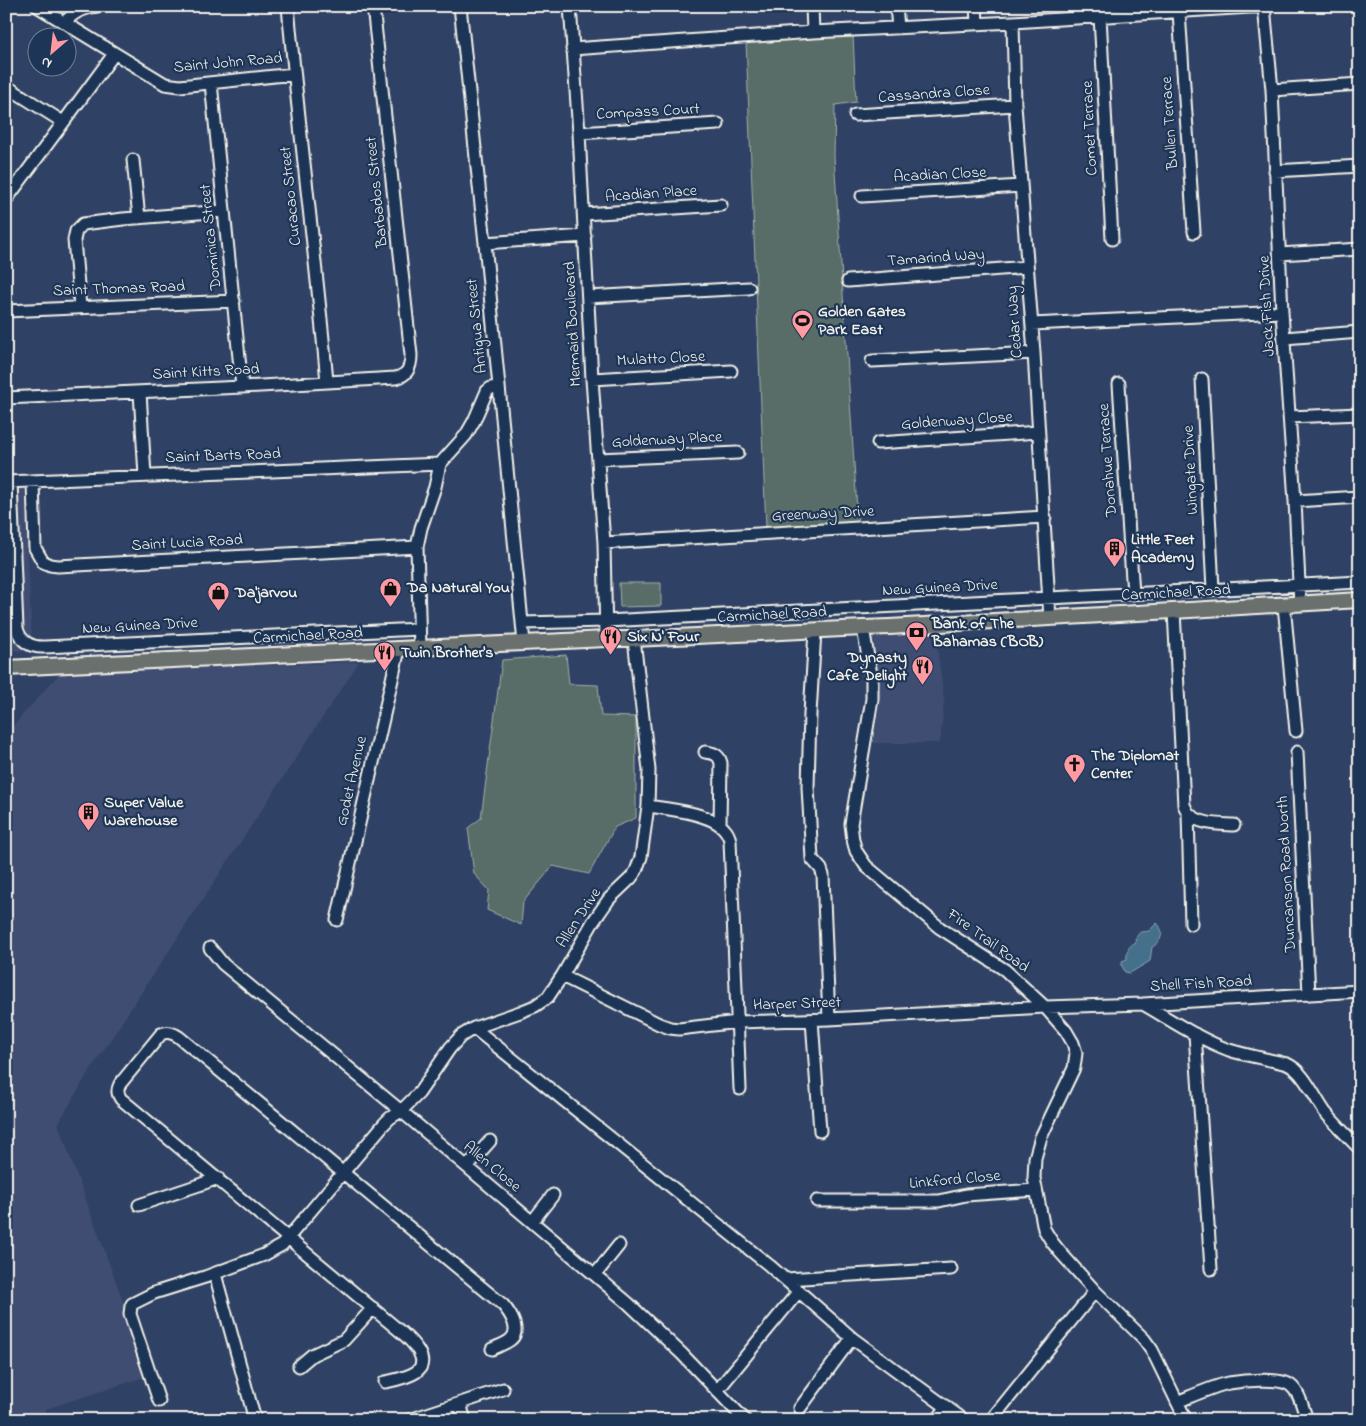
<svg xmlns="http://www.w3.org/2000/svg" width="1366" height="1426" font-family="'Indie Flower',sans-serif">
<rect width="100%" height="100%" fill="#2f4266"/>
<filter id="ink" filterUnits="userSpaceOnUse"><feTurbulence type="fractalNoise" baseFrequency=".02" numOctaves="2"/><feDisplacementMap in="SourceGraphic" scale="10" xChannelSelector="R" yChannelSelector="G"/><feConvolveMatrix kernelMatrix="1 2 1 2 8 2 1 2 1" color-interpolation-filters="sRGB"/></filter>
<g filter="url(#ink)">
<!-- built -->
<path fill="#404e72" d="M25,488L32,650L6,651V489Z
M935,630L944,701L940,743H870L865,633Z
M359,662L85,1078L58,1124L150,1375L46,1409V1420H6V734L60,673Z"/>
<!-- green -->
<path fill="#586d68" stroke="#a6afa8" d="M853,35L856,102L835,105L834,156L858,524L766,528L746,41Z
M619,583H661V606L620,607Z
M566,655L569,684L598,685L601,716L636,717V818L615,827L589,874L553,866L523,902L521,925L487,910L489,890L474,874L468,828L481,818L502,660Z"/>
<!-- water -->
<path fill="#446f8b" stroke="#8aa3b0" d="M1157,923C1165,931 1162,942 1152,947L1150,961L1130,973L1125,972L1122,966V961L1127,959C1126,950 1129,946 1136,942L1135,939C1142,929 1139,933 1149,931Z"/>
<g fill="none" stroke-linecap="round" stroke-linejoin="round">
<defs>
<path id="minor" d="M37,6L165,84L180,86L294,74
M288,6C299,132 316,257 327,382
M460,6L485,243L524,643
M570,6L579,133L592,379L604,543L606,639
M812,6L813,32
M896,6L898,28
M976,6L977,23
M1264,6L1272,90L1282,312L1295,501L1300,604
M1179,12L1194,232
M1100,16L1112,239
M1013,22L1015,105L1034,353L1050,619
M64,23C74,12 83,8 97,6
M572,49L813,32L1013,22L1266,6
M211,83L242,387
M6,86L63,122
M1272,90L1360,84
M855,115L1015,105
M579,133L718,124
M133,160L139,218
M1275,171L1360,166
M862,196L1021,186
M6,200L114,54
M584,214L721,205
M485,243L585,236
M1280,254L1360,249
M848,281L1027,267
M588,297L749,288
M80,307L74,240L76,231L83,224L123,219L224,211
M6,311L234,301
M1032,324L1282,312
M1284,338L1360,332
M872,361L1034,353
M592,379L731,371
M1202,379L1213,589
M1119,384L1133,594
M140,392L145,476
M6,398L242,387L395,378C407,376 411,368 411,355L373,6
M1289,417L1360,414
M878,443L1038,432
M598,459L738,453
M33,481L35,548L43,562L50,565L58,566L417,547
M6,482L440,464
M11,482L17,628C20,642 32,648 45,647L419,629
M1295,501L1360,497
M604,543L1045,517
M1284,605L1296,731
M1174,611L1184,805L1188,813L1191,924
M522,623L606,621L1360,582
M863,628L872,680V699L851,824L853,840L856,851L866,866L940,928L1005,970L1045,1007L1066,1031L1073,1043L1076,1053L1074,1068L1041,1137L1035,1158L1034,1178L1044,1229L1052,1242L1060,1252L1095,1291L1144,1339L1152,1350L1186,1420
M815,631L810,714L808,787L812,859L821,869L823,875L829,1019
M420,648L417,547L421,528L435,487L440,464L466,435L474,421L487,391L491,388L499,386
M705,752C713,753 719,754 721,763L720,825
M1297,752L1309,994
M648,806C668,809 712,813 725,830C728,833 729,837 730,840L740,1089
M1188,813C1200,825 1218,824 1234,825
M337,920L399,649
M210,948L223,964L401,1111L628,1303L682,1354L745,1420
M562,976L659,1024L670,1028L679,1029L738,1022L829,1019L1045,1007L1143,1004L1360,991
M1143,1004C1171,1020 1199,1039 1229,1050C1248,1056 1268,1059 1287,1064C1304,1071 1314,1097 1325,1112C1336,1125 1348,1137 1360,1149
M812,1020L820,1131
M474,1028L770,1266L852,1338L964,1420
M1195,1034L1211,1269
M467,1167L490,1141
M817,1201H939L966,1195L1036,1190
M139,1205L199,1185L218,1178
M532,1222L553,1195
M215,1274L255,1420
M595,1275L619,1245
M786,1279L951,1269
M299,1366L312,1355L344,1340L373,1308
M385,1382C395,1380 407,1378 416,1372C434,1359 405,1335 395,1327L121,1099C117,1093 117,1090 120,1084L161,1034C168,1031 173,1033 179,1037L503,1305C510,1313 522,1331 510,1340C505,1344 498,1346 492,1349
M717,1391L799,1291
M159,1401L130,1314L131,1306L132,1304L154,1293L205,1277L264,1255L282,1245L384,1124L390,1118L401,1111L419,1093L450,1048L461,1036L474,1028L520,1012L535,1006L548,997L562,976L593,922L609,899L631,878L636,871L641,857L648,806L649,770L634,639
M1177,1402C1192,1396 1214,1386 1229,1383C1242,1381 1279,1377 1290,1385C1300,1392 1303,1409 1307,1420
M460,1404L465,1420
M800,1408L852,1338
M409,1420L503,1389
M937,1420L947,1407
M991,1420L1095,1291"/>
<path id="major" d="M6,668L606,639H634L863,628L889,627C1046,619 1203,609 1360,600"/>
</defs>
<!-- minor casing -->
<use href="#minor" stroke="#f4f1e8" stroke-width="15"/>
<!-- major casing -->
<use href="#major" stroke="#f4f1e8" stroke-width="18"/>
<!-- minor -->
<use href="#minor" stroke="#1d3557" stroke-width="11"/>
<!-- major -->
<use href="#major" stroke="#6a706d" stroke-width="14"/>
</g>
</g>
<!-- icons -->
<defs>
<symbol id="stadium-pin" viewBox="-11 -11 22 30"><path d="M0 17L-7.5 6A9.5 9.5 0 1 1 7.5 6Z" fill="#ff9aa2" stroke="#1d3557"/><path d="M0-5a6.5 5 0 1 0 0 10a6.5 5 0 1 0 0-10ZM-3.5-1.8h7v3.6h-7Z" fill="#111"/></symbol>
<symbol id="building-pin" viewBox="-11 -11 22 30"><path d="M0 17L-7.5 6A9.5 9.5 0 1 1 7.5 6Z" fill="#ff9aa2" stroke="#1d3557"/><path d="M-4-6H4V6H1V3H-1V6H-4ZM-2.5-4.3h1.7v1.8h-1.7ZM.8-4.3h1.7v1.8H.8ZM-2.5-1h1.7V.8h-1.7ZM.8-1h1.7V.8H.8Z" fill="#111"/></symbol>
<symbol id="shop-pin" viewBox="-11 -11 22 30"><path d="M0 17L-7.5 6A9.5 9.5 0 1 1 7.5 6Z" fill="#ff9aa2" stroke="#1d3557"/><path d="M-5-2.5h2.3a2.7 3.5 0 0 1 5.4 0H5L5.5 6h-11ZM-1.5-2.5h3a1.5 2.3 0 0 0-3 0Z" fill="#111"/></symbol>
<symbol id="bank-pin" viewBox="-11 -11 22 30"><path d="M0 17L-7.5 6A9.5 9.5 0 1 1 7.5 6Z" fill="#ff9aa2" stroke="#1d3557"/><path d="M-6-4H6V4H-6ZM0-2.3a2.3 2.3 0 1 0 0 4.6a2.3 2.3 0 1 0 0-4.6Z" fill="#111"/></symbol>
<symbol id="restaurant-pin" viewBox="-11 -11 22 30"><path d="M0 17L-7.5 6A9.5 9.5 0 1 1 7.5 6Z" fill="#ff9aa2" stroke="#1d3557"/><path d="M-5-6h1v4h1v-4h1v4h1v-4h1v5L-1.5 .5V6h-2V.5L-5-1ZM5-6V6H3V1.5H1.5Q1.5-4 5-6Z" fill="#111"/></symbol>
<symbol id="church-pin" viewBox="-11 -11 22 30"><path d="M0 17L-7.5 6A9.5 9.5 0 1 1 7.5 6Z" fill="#ff9aa2" stroke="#1d3557"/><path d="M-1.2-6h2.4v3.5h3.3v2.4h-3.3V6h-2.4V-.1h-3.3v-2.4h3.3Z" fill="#111"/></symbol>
</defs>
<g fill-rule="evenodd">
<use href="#stadium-pin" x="790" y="308" width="25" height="34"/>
<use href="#building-pin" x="1102" y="536" width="25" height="34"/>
<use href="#shop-pin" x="378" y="576" width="25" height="34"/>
<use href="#shop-pin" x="206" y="580" width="25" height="34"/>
<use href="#bank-pin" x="904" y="620" width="25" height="34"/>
<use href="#restaurant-pin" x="598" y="624" width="25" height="34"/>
<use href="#restaurant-pin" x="372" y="640" width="25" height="34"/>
<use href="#restaurant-pin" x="910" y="654" width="25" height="34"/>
<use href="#church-pin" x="1062" y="752" width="25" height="34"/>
<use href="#building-pin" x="76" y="800" width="25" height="34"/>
</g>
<g text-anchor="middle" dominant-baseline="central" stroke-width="4.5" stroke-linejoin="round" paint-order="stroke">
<!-- street labels -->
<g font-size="16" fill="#f4f1e8" stroke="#1d3557">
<text transform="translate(228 63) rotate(-5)">Saint John Road</text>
<text transform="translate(934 94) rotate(-4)">Cassandra Close</text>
<text transform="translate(648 112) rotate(-3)">Compass Court</text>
<text transform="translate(1170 123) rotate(-94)">Bullen Terrace</text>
<text transform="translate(1090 128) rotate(-93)">Comet Terrace</text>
<text transform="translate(940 175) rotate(-3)">Acadian Close</text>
<text transform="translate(377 192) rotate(-96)">Barbados Street</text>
<text transform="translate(651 194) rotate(-4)">Acadian Place</text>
<text transform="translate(291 196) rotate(-96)">Curacao Street</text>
<text transform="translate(211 237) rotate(-96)">Dominica Street</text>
<text transform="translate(936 258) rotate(-4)">Tamarind Way</text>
<text transform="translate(119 289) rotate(-2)">Saint Thomas Road</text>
<text transform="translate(1267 306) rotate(-93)">Jack Fish Drive</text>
<text transform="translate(1015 322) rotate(-94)">Cedar Way</text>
<text transform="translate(573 324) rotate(-93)">Mermaid Boulevard</text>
<text transform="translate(477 326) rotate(-96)">Antigua Street</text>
<text transform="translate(661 359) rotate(-3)">Mulatto Close</text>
<text transform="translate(206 372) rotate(-3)">Saint Kitts Road</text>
<text transform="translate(957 421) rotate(-4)">Goldenway Close</text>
<text transform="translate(667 440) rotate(-3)">Goldenway Place</text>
<text transform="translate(223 456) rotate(-2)">Saint Barts Road</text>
<text transform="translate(1108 460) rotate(-94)">Donahue Terrace</text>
<text transform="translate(1191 470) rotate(-93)">Wingate Drive</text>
<text transform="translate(823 514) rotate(-3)">Greenway Drive</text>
<text transform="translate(187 543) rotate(-3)">Saint Lucia Road</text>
<text transform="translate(940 588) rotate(-3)">New Guinea Drive</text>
<text transform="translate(1176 593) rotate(-3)">Carmichael Road</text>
<text transform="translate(772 615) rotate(-3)">Carmichael Road</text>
<text transform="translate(140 626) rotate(-3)">New Guinea Drive</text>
<text transform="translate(308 636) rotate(-3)">Carmichael Road</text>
<text transform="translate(352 781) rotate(-77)">Godet Avenue</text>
<text transform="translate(1287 874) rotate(-93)">Duncanson Road North</text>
<text transform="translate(579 918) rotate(-57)">Allen Drive</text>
<text transform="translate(988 941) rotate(36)">Fire Trail Road</text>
<text transform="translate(1201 984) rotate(-3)">Shell Fish Road</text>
<text transform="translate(797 1004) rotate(-2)">Harper Street</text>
<text transform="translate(492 1167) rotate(40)">Allen Close</text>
<text transform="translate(955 1180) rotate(-5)">Linkford Close</text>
</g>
<!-- poi labels -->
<g font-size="16" font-weight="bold" fill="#f4f1e8" stroke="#1d3557" text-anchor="start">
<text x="818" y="312">Golden Gates<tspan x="818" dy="18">Park East</tspan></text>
<text x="1131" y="540">Little Feet<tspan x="1131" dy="18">Academy</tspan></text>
<text x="407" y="588">Da Natural You</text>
<text x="235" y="593">Da'jarvou</text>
<text x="932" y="624">Bank of The<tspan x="932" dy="18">Bahamas (BOB)</tspan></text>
<text x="627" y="637">Six N' Four</text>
<text x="401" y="653">Twin Brother's</text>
<text x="907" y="658" text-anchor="end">Dynasty<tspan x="907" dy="18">Cafe Delight</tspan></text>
<text x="1091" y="756">The Diplomat<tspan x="1091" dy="18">Center</tspan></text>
<text x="104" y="803">Super Value<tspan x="104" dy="18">Warehouse</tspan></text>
</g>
</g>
<!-- margin -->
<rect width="1366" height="1426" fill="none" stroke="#1d3557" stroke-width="25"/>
<rect x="12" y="12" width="1341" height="1401" fill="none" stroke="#f4f1e8" stroke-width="2" filter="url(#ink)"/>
<!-- north arrow -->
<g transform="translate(52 52) rotate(208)"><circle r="24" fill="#1d3557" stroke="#738091"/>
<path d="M0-4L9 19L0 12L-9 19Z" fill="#ff9aa2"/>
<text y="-8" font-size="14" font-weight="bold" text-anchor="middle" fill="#f4f1e8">N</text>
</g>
</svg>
